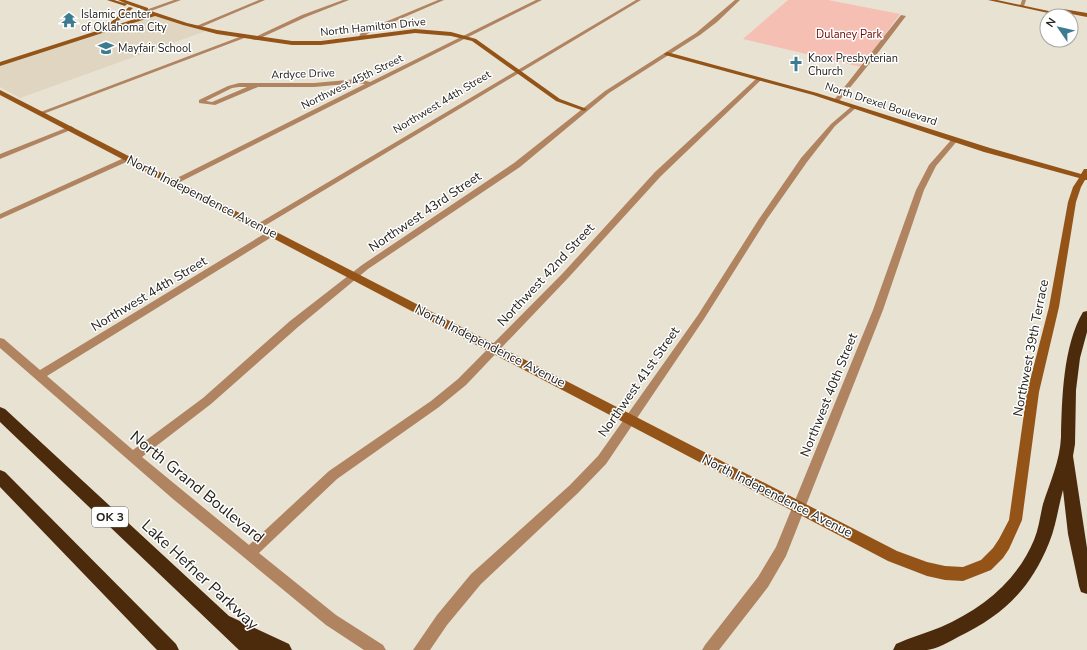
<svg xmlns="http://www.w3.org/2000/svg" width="1087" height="650" font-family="'Nunito Sans',sans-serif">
<rect width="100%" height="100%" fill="#e8e2d3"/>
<!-- built -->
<path fill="#dfd5c0" d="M154,16L206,31L20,98L0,87V65Z"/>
<!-- green -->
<path fill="#f6bfb4" d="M788,0H828L900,14L861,67L743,39Z"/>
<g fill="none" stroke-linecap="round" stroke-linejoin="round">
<!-- street -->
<path fill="#b18461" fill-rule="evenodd" d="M174,0H181L148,12L143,11Z
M259,0H265L199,28L194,27Z
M343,0H349L306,17L256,40L251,39L302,15Z
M438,0H444L370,32L365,36L364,39L359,38L360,34L366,30Z
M536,0H542L176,184H170L169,182L365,84L358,83L314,87H258L215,105L199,103V100L228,86L239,83H314L358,79L370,82ZM239,87H247L212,102L206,101L232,88Z
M636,0H641L261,228L258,229L254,226Z
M735,0H740L717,22L700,35L609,93L520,167L368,269L298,327L211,404L142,457L249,545L329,471L431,401L458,379L563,273L655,172L757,78H761V80L661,176L569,277L466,385L439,407L337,479L259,553L336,615L383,645L386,650H364L326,625L173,499L0,348V338L4,339L40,370L269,231H275L276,233L275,235L47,376L133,450L203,398L290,321L362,265L514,163L605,91L696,33Z
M1022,0H1026L1024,6L1022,7L1020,6Z
M901,15L906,16C884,45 862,74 838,102H834V100C857,72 878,43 901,15Z
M242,36L247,37L43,114L38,113Z
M852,106L857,107L835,126L807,162L767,219L704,319L606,464L578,493L481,584L447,625L430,650H413L437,615L471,574L570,485L598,456L698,315L759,219L801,158L831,124Z
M71,126L74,128L73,129L0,159V154Z
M954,138L958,140L936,166L924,190L883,310L786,556L768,587L719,650H702L705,645L758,577L776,547L873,310L916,190L929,165L952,139Z
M126,157H132L133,159L0,219V214Z"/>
<!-- secondary -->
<path fill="#945417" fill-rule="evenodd" d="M107,0H114L127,4L118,0H125L148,8V10L187,23L217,30L292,41H321L415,29L451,32L476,39L560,99L587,109L584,111L556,101L472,41L451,36L415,33L321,45H292L217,34L183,25L155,16L0,66V62L106,28H103V26L111,22L129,7L133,8L115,24L107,28L150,14L144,12V10L127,4L125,6Z
M988,0H997L1072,16H1062Z
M1063,9L1087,13V17L1061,12L1060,11Z
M667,52L817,93L990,148L1081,174L1084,169H1087V180H1085L1081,187L1076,202L1059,307L1039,392L1022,520L1009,549L1003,558L991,570L963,581L945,580L927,576L888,561L0,95V90L2,91L897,551L927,562L945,566L963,567L981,560L993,548L999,539L1009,520L1027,392L1049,307L1068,202L1073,187L1079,178L984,152L813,95L665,55L664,54Z"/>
<!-- highway -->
<path fill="#4c2a0c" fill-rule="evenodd" d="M1087,311V332L1080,358L1076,390L1075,444L1073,456L1087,548V594L1081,592L1079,586L1068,534L1063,490C1058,508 1056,526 1049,543C1030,590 1002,616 958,637C949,642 937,649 927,650C916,650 904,650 893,650L896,644C911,637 926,633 941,627C982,609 1017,581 1034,540C1039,528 1040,516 1043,504C1050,482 1060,461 1061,437C1062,398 1063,346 1083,312Z
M0,407L5,409L229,616L289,644L292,650H239L0,422Z
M0,470L5,472L176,644L179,650H157L0,487Z"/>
</g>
<!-- icons -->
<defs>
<symbol id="temple-bare" viewBox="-9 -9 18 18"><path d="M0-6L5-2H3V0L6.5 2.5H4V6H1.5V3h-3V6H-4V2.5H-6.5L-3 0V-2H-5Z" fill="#3c7b90" stroke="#fff" stroke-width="2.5" paint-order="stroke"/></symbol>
<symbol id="school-bare" viewBox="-9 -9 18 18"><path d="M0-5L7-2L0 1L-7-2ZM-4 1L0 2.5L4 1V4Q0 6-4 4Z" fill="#3c7b90" stroke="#fff" stroke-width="2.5" paint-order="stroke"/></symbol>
<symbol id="church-bare" viewBox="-9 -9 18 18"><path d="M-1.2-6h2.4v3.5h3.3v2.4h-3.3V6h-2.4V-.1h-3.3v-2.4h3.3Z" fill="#3c7b90" stroke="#fff" stroke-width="2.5" paint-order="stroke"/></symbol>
</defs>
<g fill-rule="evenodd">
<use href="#temple-bare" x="58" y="9" width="22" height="22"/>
<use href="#school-bare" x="95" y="37" width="22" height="22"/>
<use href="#church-bare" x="785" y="53" width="22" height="22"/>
</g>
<g text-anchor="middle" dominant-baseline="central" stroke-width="3" stroke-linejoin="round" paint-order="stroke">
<!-- far-poi labels -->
<g font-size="11" fill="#24221d" stroke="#fff" text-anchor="start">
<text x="81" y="14">Islamic Center<tspan x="81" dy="13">of Oklahoma City</tspan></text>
<text x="118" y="48">Mayfair School</text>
<text x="808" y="58">Knox Presbyterian<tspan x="808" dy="13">Church</tspan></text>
</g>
<!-- far-street labels -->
<g font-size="11" fill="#24221d" stroke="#fff">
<text transform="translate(373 27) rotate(-6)">North Hamilton Drive</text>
<text transform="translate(303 74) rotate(-2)">Ardyce Drive</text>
<text transform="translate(352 82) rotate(-26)">Northwest 45th Street</text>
<text transform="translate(442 102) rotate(-31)">Northwest 44th Street</text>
<text transform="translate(881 104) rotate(18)">North Drexel Boulevard</text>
</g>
<!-- far-park labels -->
<g font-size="11" fill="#6c0700" stroke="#fff">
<text x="849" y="34">Dulaney Park</text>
</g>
<!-- shield labels -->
<rect fill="#fff" stroke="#666461" stroke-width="1" x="92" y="507" width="36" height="20" rx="3"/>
<g font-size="12" font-weight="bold" fill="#24221d">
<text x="110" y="517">OK 3</text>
</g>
<!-- street labels -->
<g font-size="13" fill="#24221d" stroke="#fff">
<text transform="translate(202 197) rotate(27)">North Independence Avenue</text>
<text transform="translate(425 212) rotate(-34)">Northwest 43rd Street</text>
<text transform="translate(546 275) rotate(-47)">Northwest 42nd Street</text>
<text transform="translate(149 294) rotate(-31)">Northwest 44th Street</text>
<text transform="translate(490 346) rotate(27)">North Independence Avenue</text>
<text transform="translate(1031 348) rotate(-79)">Northwest 39th Terrace</text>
<text transform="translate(639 382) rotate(-55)">Northwest 41st Street</text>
<text transform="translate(829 395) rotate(-68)">Northwest 40th Street</text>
<text transform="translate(777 496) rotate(27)">North Independence Avenue</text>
</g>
<!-- near-street labels -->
<g font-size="16" fill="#24221d" stroke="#fff">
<text transform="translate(197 487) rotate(39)">North Grand Boulevard</text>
<text transform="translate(200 575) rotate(43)">Lake Hefner Parkway</text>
</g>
</g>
<!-- north arrow -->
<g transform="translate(1059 28) rotate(304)"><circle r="19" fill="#ffffff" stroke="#a7a7a5"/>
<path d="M0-3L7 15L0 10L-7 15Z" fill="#3c7b90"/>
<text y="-6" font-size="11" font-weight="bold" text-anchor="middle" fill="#24221d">N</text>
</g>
</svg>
